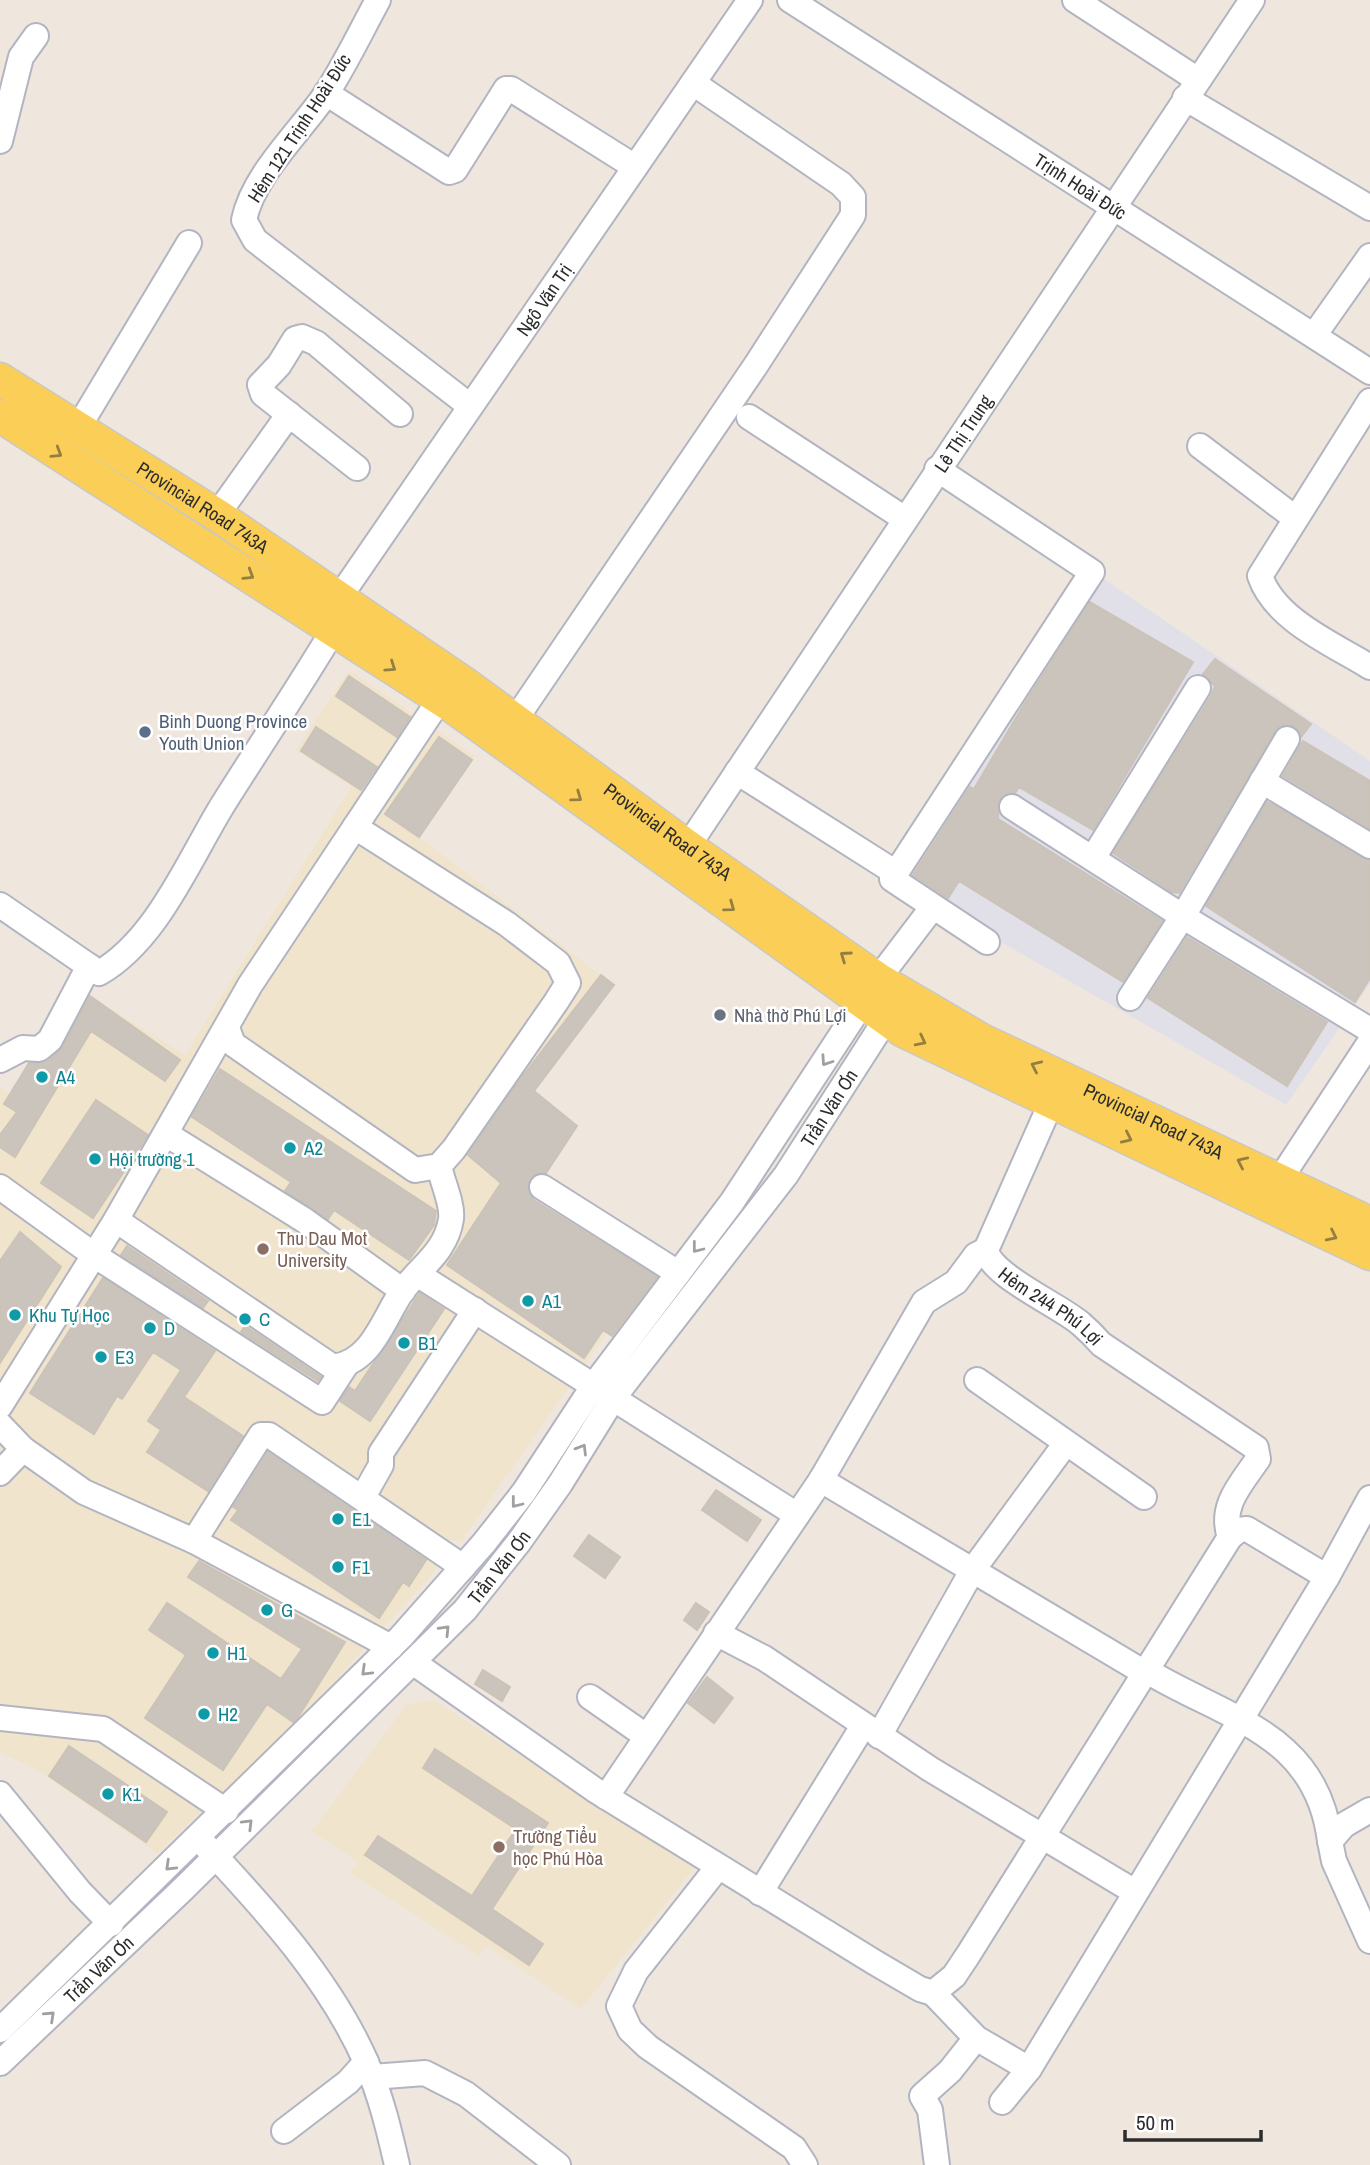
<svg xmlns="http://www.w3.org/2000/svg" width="1370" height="2165" font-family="'Archivo Narrow',sans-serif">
<rect width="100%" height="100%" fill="#efe7de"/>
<!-- industrial -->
<path fill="#e1dfe7" d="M1101,577L1370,761V984L1286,1105L898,883Z"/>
<!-- education -->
<path fill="#f1e4cc" d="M349,670L475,756L419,837L614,985L478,1166L501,1183L511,1271L607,1333L461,1541L450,1540L435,1571L288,1732L157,1853L32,1767L0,1753V1088L10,1094L36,1052L86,993L185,1055L351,787L296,750Z
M434,1700L695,1867L581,2009L487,1946L479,1956L350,1873L358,1862L312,1831L406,1705Z"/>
<!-- building -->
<path fill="#cac4bd" stroke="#cbc3b7" stroke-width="2" d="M1090,602L1193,662L1093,830L1019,787L1015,793L1006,794L999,800L998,819L1162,921L1123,982L959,881L948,898L913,875L970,787L974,789L1026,701Z
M1215,659L1311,724L1301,737L1295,727L1288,724L1275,731L1179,893L1172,892L1113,853L1211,696L1215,686L1203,674Z
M349,676L410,717L397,737L336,696Z
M316,727L377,767L361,790L301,751Z
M439,737L472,760L419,837L385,814Z
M1303,741L1370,781V829L1283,776Z
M1267,802L1370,861V978L1355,1002L1206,906Z
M1187,937L1327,1022L1287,1086L1148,998Z
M601,975L614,985L534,1091L577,1126L546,1173L535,1174L527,1187L534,1200L657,1277L612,1336L603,1330L584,1358L447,1265L501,1183L468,1155L518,1082Z
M90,996L180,1060L165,1081L91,1031L15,1157L0,1147V1135L17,1112L4,1104L29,1063L48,1061L63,1047Z
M220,1069L436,1211L434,1225L409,1260L334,1210L328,1219L285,1191L291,1182L192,1117Z
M96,1100L148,1135L93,1218L41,1183Z
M20,1232L61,1267L0,1363V1261Z
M127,1246L208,1301L203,1308L121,1255Z
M103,1278L215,1351L184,1397L243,1436L208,1491L147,1452L161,1430L148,1421L181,1370L153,1352L122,1399L117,1396L94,1434L30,1393Z
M420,1293L444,1309L370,1421L340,1401L349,1387L355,1391Z
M245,1326L321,1377L318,1381L241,1332Z
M268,1452L426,1560L409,1586L403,1582L379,1618L231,1520L238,1510L233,1507Z
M716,1490L761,1520L747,1541L702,1510Z
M589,1535L620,1557L605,1578L574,1556Z
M199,1561L345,1642L298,1717L293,1722L267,1704L223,1770L145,1718L186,1655L149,1630L167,1603L281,1679L302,1649L188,1577Z
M696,1603L709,1612L697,1630L684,1620Z
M483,1670L510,1687L502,1701L475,1684Z
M707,1677L733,1698L714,1723L688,1703Z
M69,1746L167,1812L146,1842L49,1776Z
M435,1749L548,1823L492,1909L543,1944L529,1965L365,1855L378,1836L472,1896L516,1829L423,1768Z"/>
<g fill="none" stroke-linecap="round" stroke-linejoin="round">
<defs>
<g id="minor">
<path d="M378,0C361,31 345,65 326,94C300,132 253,175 244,220L255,240L470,406"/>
<path id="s1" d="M790,0L1370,372"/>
<path d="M1075,0L1198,80"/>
<path d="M326,93L449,172L455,170L506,89H511L635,167"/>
<path d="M1185,98L1370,208"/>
<path d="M0,141L21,57L36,36"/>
<path d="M1315,334L1370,256"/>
<path d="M1370,401L1260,576C1275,620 1333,644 1370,667"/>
<path d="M749,417L905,519"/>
<path d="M78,428L189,243"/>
<path d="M1200,446L1295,518"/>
<path d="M357,468L263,394L260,385L279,365L295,339L302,337L316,343L400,414"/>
<path d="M937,469L1092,572L892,879L987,942"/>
<path d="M217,515L289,414"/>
<path id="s2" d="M339,598L750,0"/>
<path d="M515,720L756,365L853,215V197L841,184L693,83"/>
<path d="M737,772L896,873"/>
<path d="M1262,781L1370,846"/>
<path d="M1012,807L1182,916L1370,1030"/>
<path d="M1093,858L1198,688"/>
<path id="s3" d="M678,861L1252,0"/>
<path d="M0,905L99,973C156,941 189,860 222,806C259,747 298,689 334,629"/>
<path d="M1130,998L1186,911L1287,739"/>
<path d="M227,1028L233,1044L415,1170L439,1166L454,1149L556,1002L568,983L558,963L507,924L355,827"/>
<path d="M0,1060L23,1048L39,1049L50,1040L89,966"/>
<path id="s4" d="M1051,1103L986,1250C991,1276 1061,1306 1081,1324C1088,1330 1095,1337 1101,1344L1256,1448L1258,1459C1241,1484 1219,1506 1230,1537"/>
<path d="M166,1134L304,1220L403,1291"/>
<path d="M0,1187L94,1255L322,1402L346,1365"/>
<path d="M542,1187L678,1273"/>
<path d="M1271,1193L1370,1042"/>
<path d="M116,1220L333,1367C373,1362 383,1318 403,1290C421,1266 446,1252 451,1219C453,1204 442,1181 439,1166"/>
<path d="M417,1274L797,1515"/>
<path d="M977,1380L1144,1497"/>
<path d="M0,1406L116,1220L250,985L440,699"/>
<path d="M0,1425L23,1449L84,1492L194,1541L391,1647"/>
<path d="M0,1473L23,1449"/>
<path d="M821,1480L1145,1673L1154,1675C1232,1720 1317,1736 1330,1841"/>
<path d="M363,1497L381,1465V1453L475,1310"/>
<path d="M194,1541L261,1435H269L463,1567"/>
<path d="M716,1633L764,1658L930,1769L1135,1892"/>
<path d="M414,1663L595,1790L874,1962L920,1989L933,1993L954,1976L968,1955L1230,1537L1239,1530L1247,1529L1327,1577"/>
<path d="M590,1697L646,1736"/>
<path d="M0,1718L103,1729L226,1811"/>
<path d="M879,1736L972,1571L1066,1443"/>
<path d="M0,1794L80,1892L111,1924"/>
<path d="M606,1797L821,1480L924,1302L956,1282L976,1255L986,1250"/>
<path d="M1370,1810L1344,1825L1330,1841L1334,1861L1370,1941"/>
<path d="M204,1844C265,1909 330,1980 366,2062C381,2096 389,2130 397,2165"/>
<path d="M718,1867L636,1971L619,2006L630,2030L648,2047L794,2148L805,2165"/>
<path d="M760,1893L863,1726"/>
<path d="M933,1993L976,2038L1029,2069"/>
<path d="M0,2030L401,1637L484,1543L524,1492L594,1385L732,1202L878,979L932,908"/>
<path id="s5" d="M0,2063L182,1890L465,1610L519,1542L560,1484L614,1397L786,1175L895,1005"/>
<path d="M372,2077L425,2073L466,2094L558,2165"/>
<path d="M1002,2102L1029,2069L1327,1577L1370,1498"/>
<path d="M284,2131L348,2082L366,2062"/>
<path d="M937,2165L930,2110L922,2096L950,2071L976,2038"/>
</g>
<g id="major">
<path id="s6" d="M0,379L217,515L467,685L687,846L878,979L982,1040L1370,1223"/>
<path d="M0,416L453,707L903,1031L1370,1254"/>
</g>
</defs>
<!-- minor casing -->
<use href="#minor" stroke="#b2b5c1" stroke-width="28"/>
<!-- major casing -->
<use href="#major" stroke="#c8c8c8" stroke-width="35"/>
<!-- minor -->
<use href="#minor" stroke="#fff" stroke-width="24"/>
<!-- major -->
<use href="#major" stroke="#fbcf57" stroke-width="32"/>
</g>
<!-- one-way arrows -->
<defs><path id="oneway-chevron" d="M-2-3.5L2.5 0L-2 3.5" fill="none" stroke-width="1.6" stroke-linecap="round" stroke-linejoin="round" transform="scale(1.75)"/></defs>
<g stroke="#947e42">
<use href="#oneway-chevron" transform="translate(57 453) rotate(32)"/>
<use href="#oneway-chevron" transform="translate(249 575) rotate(32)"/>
<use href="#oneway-chevron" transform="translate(391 667) rotate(34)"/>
<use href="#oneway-chevron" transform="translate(577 797) rotate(36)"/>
<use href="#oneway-chevron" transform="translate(730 907) rotate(36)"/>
<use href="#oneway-chevron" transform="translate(845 956) rotate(-145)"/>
<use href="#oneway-chevron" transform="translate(921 1041) rotate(27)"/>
<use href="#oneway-chevron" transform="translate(1036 1066) rotate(-155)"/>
<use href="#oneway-chevron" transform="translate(1127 1138) rotate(25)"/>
<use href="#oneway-chevron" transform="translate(1242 1162) rotate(-155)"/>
<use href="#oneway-chevron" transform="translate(1332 1236) rotate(26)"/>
</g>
<g stroke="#a0a0a0">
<use href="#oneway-chevron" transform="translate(826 1061) rotate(124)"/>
<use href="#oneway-chevron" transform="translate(697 1248) rotate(128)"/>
<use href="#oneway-chevron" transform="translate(582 1449) rotate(-59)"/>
<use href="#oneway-chevron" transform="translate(516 1503) rotate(128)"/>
<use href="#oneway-chevron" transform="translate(445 1630) rotate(-46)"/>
<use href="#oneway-chevron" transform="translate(366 1671) rotate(136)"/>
<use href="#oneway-chevron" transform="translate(248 1824) rotate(-45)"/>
<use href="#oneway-chevron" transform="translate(170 1866) rotate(136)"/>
<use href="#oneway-chevron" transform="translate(50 2016) rotate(-43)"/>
</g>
<!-- markers -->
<circle fill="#5c6f8a" stroke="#fff" stroke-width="2.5" cx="145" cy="732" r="7"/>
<circle fill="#6b7280" stroke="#fff" stroke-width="2.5" cx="720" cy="1015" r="7"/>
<g fill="#0f9aa8" stroke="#fff" stroke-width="2.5">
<circle cx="42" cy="1077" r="7"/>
<circle cx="290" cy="1148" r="7"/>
<circle cx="95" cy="1159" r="7"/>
<circle cx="528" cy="1301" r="7"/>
<circle cx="15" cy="1315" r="7"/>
<circle cx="245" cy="1319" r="7"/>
<circle cx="150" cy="1328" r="7"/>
<circle cx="404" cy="1343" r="7"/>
<circle cx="101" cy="1357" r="7"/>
<circle cx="338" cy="1519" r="7"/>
<circle cx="338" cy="1567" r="7"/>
<circle cx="267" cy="1610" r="7"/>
<circle cx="213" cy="1653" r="7"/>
<circle cx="204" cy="1714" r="7"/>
<circle cx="108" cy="1794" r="7"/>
</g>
<g fill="#8d6e63" stroke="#fff" stroke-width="2.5">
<circle cx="263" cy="1249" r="7"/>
<circle cx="499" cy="1847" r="7"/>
</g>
<g text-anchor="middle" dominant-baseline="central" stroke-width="5" stroke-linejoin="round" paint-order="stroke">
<!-- street labels -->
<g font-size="19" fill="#2c2c2c" stroke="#fff">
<text transform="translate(299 128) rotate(-57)">Hẻm 121 Trịnh Hoài Đức</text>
<text stroke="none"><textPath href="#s1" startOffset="345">Trịnh Hoài Đức</textPath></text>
<text stroke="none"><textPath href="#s2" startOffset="362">Ngô Văn Trị</textPath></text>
<text stroke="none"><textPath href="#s3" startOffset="514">Lê Thị Trung</textPath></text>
<text stroke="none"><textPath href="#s6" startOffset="240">Provincial Road 743A</textPath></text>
<text stroke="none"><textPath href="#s6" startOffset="807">Provincial Road 743A</textPath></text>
<text stroke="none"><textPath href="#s5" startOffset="1270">Trần Văn Ơn</textPath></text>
<text stroke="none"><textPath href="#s6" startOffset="1374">Provincial Road 743A</textPath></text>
<text stroke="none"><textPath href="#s4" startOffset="248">Hẻm 244 Phú Lợi</textPath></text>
<text stroke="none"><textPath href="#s5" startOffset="704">Trần Văn Ơn</textPath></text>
<text stroke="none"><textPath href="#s5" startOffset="136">Trần Văn Ơn</textPath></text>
</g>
<!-- service labels -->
<g font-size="19" fill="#4e5e75" stroke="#fff" text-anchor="start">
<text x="159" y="721">Binh Duong Province<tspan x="159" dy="22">Youth Union</tspan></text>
</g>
<!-- worship labels -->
<g font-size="19" fill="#5b616d" stroke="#fff" text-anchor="start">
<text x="734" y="1015">Nhà thờ Phú Lợi</text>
</g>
<!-- culture labels -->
<g font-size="19" fill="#0d838f" stroke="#fff" text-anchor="start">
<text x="56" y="1077">A4</text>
<text x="304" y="1148">A2</text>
<text x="109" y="1159">Hội trường 1</text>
<text x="542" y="1301">A1</text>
<text x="29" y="1315">Khu Tự Học</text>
<text x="259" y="1319">C</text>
<text x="164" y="1328">D</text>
<text x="418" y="1343">B1</text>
<text x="115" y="1357">E3</text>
<text x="352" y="1519">E1</text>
<text x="352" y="1567">F1</text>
<text x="281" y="1610">G</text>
<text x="227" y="1653">H1</text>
<text x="218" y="1714">H2</text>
<text x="122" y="1794">K1</text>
</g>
<!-- education labels -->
<g font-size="19" fill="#785e54" stroke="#fff" text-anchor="start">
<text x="277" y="1238">Thu Dau Mot<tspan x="277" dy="22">University</tspan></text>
<text x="513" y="1836">Trường Tiểu<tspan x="513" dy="22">học Phú Hòa</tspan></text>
</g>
</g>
<!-- scale -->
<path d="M1125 2130v10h136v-10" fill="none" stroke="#2c2c2c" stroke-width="3.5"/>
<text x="1136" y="2130" font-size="21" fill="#2c2c2c" stroke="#ffffff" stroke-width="5" paint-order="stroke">50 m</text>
</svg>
